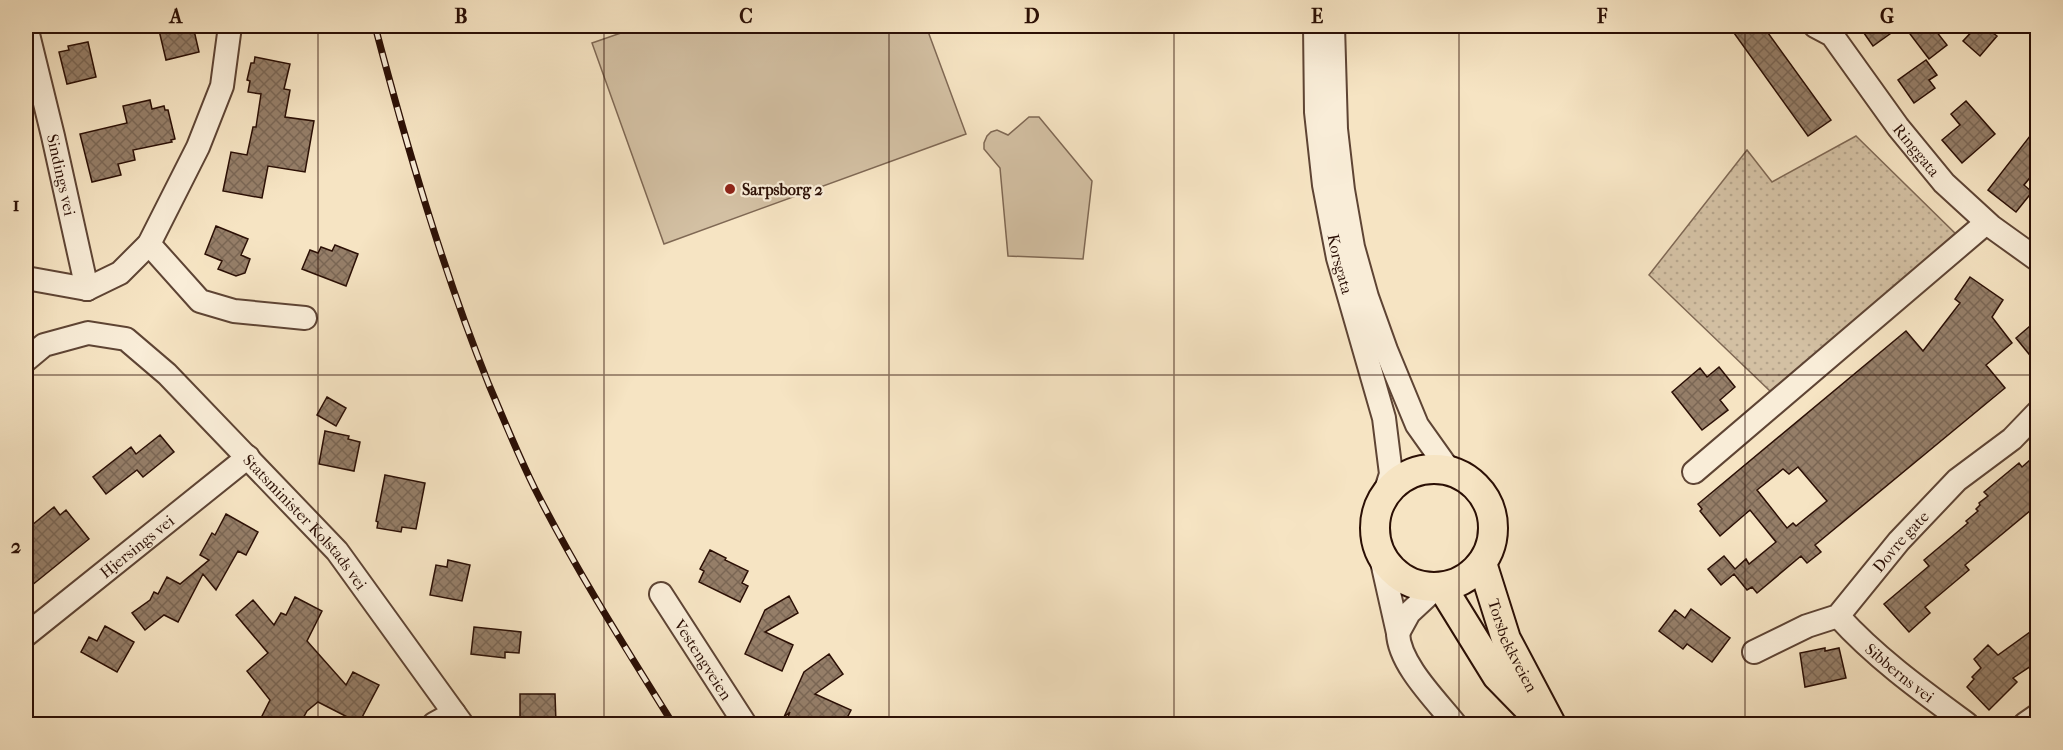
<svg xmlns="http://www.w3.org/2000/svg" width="2063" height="750" font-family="'IM FELL French Canon',serif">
<defs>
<pattern id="park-dots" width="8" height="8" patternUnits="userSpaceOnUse" patternTransform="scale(1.5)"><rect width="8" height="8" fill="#d3c0a3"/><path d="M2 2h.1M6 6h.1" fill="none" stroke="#b5a48b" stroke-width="1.8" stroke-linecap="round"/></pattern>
<pattern id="building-cross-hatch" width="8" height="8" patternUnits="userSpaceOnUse" patternTransform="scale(1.5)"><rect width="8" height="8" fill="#957e68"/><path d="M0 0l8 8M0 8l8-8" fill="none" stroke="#7a6654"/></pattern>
</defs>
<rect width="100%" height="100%" fill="#f6e4c3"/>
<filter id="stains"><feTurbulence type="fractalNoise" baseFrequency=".00333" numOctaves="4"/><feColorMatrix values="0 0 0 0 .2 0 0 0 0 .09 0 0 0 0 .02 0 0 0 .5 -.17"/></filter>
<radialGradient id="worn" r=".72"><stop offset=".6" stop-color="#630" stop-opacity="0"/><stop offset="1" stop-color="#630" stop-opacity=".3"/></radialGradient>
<!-- grass -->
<path fill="#d3c0a3" stroke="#7f6854" stroke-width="1.5" d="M641,26H926L966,134L664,244L592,43Z
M1029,117H1039L1092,181L1083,259L1008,256L1000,168L984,149V143L987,136L991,132L997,130L1008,135Z"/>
<!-- park -->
<path fill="url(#park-dots)" stroke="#7f6854" stroke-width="1.5" d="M1856,136L1964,242L1770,391L1649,275L1747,150L1772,182Z"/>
<!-- building -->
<path fill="url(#building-cross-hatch)" stroke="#2b0f05" stroke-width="1.5" fill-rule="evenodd" d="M158,26H193L199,52L166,60Z
M1729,26H1763L1831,120L1808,136Z
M1859,26H1901L1873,46Z
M1904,26H1932L1947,45L1929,59Z
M1977,26H1984L1997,36L1980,56L1963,41Z
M88,42L96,77L67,84L59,52L69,50L68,46Z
M255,57L290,64L284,89L290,90L285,117L314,121L305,172L268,166L262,198L223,191L231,152L247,155L253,127H256L261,94L248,92L250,81L247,80L251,63H254Z
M1926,60L1937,75L1929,80L1935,88L1914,103L1898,80Z
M150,100L152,109L164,106L165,110H168L175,139L171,140L172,142L133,150L135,160L118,164L121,175L92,182L80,134L127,123L123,106Z
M1966,101L1995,134L1962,163L1942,140L1960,125L1951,114Z
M2037,127V169L2024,185L2032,192L2016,212L1988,190Z
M216,226L248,239L241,255L250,259L245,273L236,276L218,269L222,261L205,254Z
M335,245L358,254L346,286L302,269L310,250L318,253L321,247L332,251Z
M1970,277L2003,300L1992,317L2012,343L1986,365L2005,388L1815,545L1821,552L1807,563L1801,556L1757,593L1752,587L1747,590L1734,574L1721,585L1708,569L1724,556L1735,569L1746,559L1749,564L1776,542L1750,510L1720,536L1700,511L1702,509L1698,504L1906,331L1923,351L1960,303L1955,299ZM1798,467L1827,501L1796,526L1793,523L1787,528L1757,490L1783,469L1789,474Z
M2030,326L2037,335V364L2016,338Z
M1719,367L1735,387L1720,400L1728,410L1702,430L1672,392L1700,368L1707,377Z
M327,397L346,408L336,426L317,415Z
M325,431L349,436L348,439L360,442L354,471L319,464Z
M160,435L174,452L143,477L137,470L106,494L93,477L131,447L136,454Z
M2037,454V505L1965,565L1969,570L1925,607L1930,613L1909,632L1884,604L1929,566L1924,560L1968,523L1966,521L1978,511L1976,509L1980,505L1979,503L1988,496L1984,492L2019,463L2022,467Z
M385,475L425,483L416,529L402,527L401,532L377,528L378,522L376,521Z
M54,507L60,515L66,510L89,539L26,590V530Z
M226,514L258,532L246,555L238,551L216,590L203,574L178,622L164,615L145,630L132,613L150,600L154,592L158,594L167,577L180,584L209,560L200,555L212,533L215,535Z
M710,550L726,558L725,560L748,571L742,583L748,586L740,602L699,582L704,571L700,569Z
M448,560L470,565L462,601L430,595L436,565L447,567Z
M789,596L798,613L765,632L793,645L782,671L745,654L765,610Z
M295,597L322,611L307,641L346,685L353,672L379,685L359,723L318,702L307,711L300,724H258L270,700L247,671L268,653L236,615L253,600L274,625L281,613L286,615Z
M1691,609L1730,638L1712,662L1687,644L1683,649L1659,631L1675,610L1685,618Z
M105,626L134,642L117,672L81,652L89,637L97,641Z
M474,627L521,632L519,653L505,652V658L471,654Z
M2037,627V662L2013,678L2017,682L1989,710L1967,687L1974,679L1972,677L1981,668L1974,659L1988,645L1998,655Z
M1825,648V651L1839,648L1846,678L1805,687L1800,653Z
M829,654L843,674L815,694L851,710L844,724H800L787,719L790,712L784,717L804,672Z
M520,694H555L556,723H520Z"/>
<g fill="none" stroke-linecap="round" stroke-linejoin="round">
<defs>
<g id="minor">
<path id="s1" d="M26,26L53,136L87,289"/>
<path id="s2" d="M1315,26L1316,112L1324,185L1338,258L1384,418L1391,474L1384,496"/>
<path d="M1333,26L1336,129L1343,190L1353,247L1367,297L1386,350L1417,425L1449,470"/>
<path id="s3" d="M1815,26L1832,35L1898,127L1944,183L1992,227L2038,260"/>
<path d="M149,244L200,301L234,311L305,318"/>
<path d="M26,278L87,289"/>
<path d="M87,289L120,273L149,244L198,147L222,86L230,26"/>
<path id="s4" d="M26,360L44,345L88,333L126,339L167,374L337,551L462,724"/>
<path d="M1694,472L1986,223"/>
<path d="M1380,553L1398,633C1399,664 1436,700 1455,724"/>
<path id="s5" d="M661,594L745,724"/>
<path id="s6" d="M1838,616C1876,658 1922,691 1967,724"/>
<path d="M1398,633L1409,613L1437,587"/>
<path id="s7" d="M26,635L248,457"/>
<path id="s8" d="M1754,652L1807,626L1838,616L1899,541L1957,480L2012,439L2038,412"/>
<path d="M434,724L454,713"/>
<path d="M2025,724L2038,715"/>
</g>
<g id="major">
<circle cx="1434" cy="528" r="59"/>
<path id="s9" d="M1482,563L1506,639L1551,724"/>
<path d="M1442,587L1497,676L1537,717"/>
</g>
</defs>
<!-- minor casing -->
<use href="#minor" stroke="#5e4434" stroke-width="26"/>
<!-- major casing -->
<use href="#major" stroke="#2b0f05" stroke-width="32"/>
<!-- minor -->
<use href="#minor" stroke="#f9edd8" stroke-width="22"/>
<!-- major -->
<use href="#major" stroke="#f6e4c3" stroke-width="28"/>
<defs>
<path id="rail" d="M375,26C407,147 442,268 489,385C504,420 518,455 535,489C576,570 625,647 673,724"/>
</defs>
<!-- rail casing -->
<use href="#rail" stroke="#2b0f05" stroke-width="7"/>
<!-- rail -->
<use href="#rail" stroke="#f9edd8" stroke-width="4.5" stroke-dasharray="14" stroke-linecap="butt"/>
</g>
<!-- grid -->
<path fill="none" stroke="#2b0f05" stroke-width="1.5" stroke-opacity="0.55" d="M318,26V724M604,26V724M889,26V724M1174,26V724M1459,26V724M1745,26V724M26,375H2038"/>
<!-- markers -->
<circle fill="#8f2418" stroke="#f9edd8" stroke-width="2" cx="730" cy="189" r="6"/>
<g text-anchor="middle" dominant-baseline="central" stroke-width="4.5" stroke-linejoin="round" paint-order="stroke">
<!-- street labels -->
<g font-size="16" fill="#2b0f05" stroke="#f9edd8">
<text stroke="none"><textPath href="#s3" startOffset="162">Ringgata</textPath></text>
<text stroke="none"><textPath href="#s1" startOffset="153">Sindings vei</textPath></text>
<text stroke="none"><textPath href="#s2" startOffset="240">Korsgata</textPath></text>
<text stroke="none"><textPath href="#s4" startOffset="364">Statsminister Kolstads vei</textPath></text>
<text stroke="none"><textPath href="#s8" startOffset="189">Dovre gate</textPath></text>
<text stroke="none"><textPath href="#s7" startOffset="142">Hjersings vei</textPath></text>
<text stroke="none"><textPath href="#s9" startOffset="88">Torsbekkveien</textPath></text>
<text stroke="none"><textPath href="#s5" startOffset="78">Vestengveien</textPath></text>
<text stroke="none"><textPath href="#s6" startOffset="84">Sibberns vei</textPath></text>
</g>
<!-- poi labels -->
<g font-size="16" font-weight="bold" fill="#2b0f05" stroke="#f9edd8" text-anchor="start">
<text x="742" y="189">Sarpsborg 2</text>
</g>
</g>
<!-- margin -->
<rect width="2063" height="750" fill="none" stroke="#f6e4c3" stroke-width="66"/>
<rect x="33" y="33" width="1997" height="684" fill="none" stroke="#2b0f05" stroke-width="2"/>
<g font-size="20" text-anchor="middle" font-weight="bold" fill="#2b0f05">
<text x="176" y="23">A</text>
<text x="461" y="23">B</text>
<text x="746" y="23">C</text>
<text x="1032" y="23">D</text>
<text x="1317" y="23">E</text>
<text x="1602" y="23">F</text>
<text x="1887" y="23">G</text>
<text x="16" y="211">1</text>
<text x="16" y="553">2</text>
</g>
<rect width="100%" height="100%" filter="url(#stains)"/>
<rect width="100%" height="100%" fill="url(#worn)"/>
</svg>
